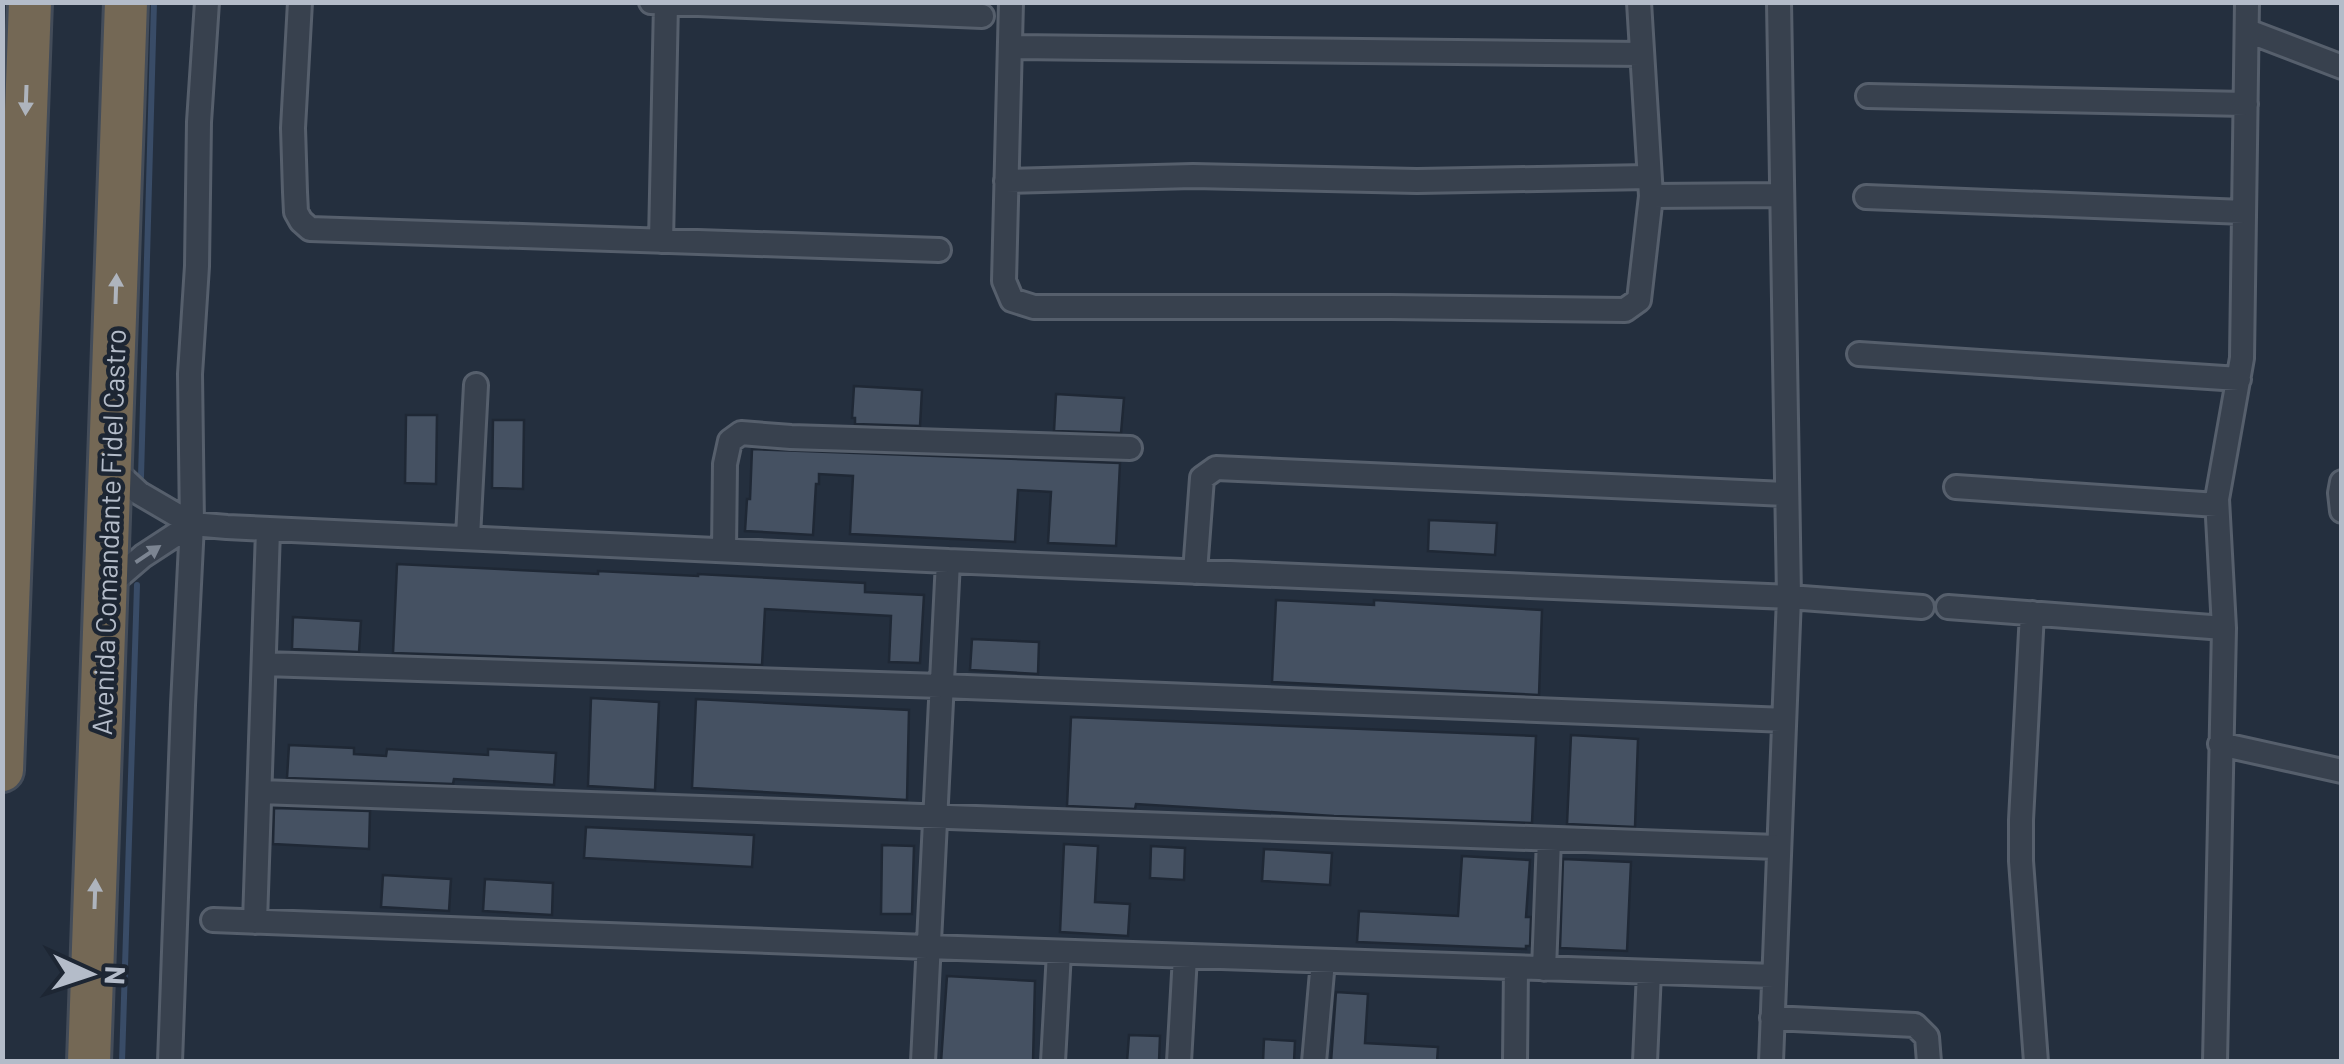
<svg xmlns="http://www.w3.org/2000/svg" width="2344" height="1064" font-family="Barlow,sans-serif">
<rect width="100%" height="100%" fill="#242f3e"/>
<g fill="none" stroke-linecap="round" stroke-linejoin="round">
<!-- stream -->
<path stroke="#394c67" stroke-width="6" d="M141,477L154,2
M122,1062L137,585"/>
</g>
<!-- building -->
<path fill="#455162" stroke="#1f2835" stroke-width="2.5" d="M854,386L922,390L920,426L855,424V418H852Z
M1056,394L1124,398L1121,433L1054,431Z
M406,415H437L436,484L405,483Z
M493,420H524L523,489L492,488Z
M752,449L1120,463L1116,546L1048,543L1051,492L1018,490L1015,542L850,534L853,476L819,474V484H816L813,535L745,531L747,499H750Z
M1429,520L1497,523L1495,555L1428,551Z
M397,564L598,574V571L698,576V574L865,583V592L924,595L920,663L889,662L891,616L765,609L762,665L393,653Z
M1276,600L1374,605V600L1542,610L1539,695L1272,682Z
M293,617L361,621L359,652L292,649Z
M972,639L1039,642L1038,674L970,670Z
M591,698L659,702L655,790L588,786Z
M696,699L909,710L907,800L692,788Z
M1071,717L1536,736L1532,823L1334,816L1136,804L1135,809L1067,806Z
M1571,735L1638,739L1635,827L1567,824Z
M289,745L354,748V754L386,756L387,749L488,755V749L556,753L554,785L454,779L453,784L287,778Z
M274,808L370,811L369,849L273,844Z
M586,827L754,835L752,867L584,858Z
M1064,844L1098,846L1095,902L1130,904L1128,936L1060,932Z
M882,845L914,846L912,914H881Z
M1151,846L1185,848L1184,880L1150,878Z
M1264,849L1332,853L1330,885L1262,881Z
M1462,856L1530,860L1526,917H1531L1530,946H1526V949L1357,942L1359,911L1458,916Z
M1563,859L1631,862L1627,951L1560,948Z
M383,875L451,879L449,911L381,907Z
M485,879L553,883L552,915L483,911Z
M947,976L1035,981L1033,1062H941Z
M1336,992L1368,994L1365,1043L1438,1047L1437,1062H1331Z
M1129,1035L1160,1036L1159,1062H1127Z
M1264,1039L1295,1041L1294,1062H1263Z"/>
<g fill="none" stroke-linecap="round" stroke-linejoin="round">
<defs>
<path id="street" d="M300,2L293,128L295,192L296,212L301,221L310,229L939,250
M651,2L982,16
M1011,2L1004,281L1012,300L1034,307H1391L1625,310L1639,300L1651,196
M1639,2L1651,196L1782,195
M2248,31L2342,67
M1010,47L1642,54
M1868,96L2246,104
M1006,181L1193,176L1417,181L1649,177
M1866,197L2244,212
M661,241L666,3
M1859,354L2239,379
M110,466L139,493L192,524L227,527L948,561L1789,597L1922,607
M2342,482L2340,493L2342,511
M1956,487L2217,505
M468,537L476,385
M724,550L725,464L730,441L741,433L791,437L1130,448
M1195,572L1202,478L1216,468L1787,494
M107,587L143,556L192,524
M1948,607L2224,628
M2032,613L2021,820V861L2036,1062
M264,664L941,686L1784,720
M2220,744L2342,771
M260,792L1777,847
M213,920L927,947L1774,976
M255,922L268,530
M1544,969L1549,839
M1772,1018L1915,1025L1927,1037L1929,1062
M170,1062L183,705L192,524L190,374L197,266L199,122L207,2
M923,1062L948,561
M1053,1062L1059,952
M1179,1062L1185,956
M1314,1062L1323,961
M1515,1062L1516,968
M1645,1062L1649,972
M1771,1062L1789,597L1779,2
M2215,1062L2224,628L2217,499L2242,358L2247,2"/>
<path id="highway" d="M2,770L30,2
M89,1062L126,2"/>
</defs>
<!-- street casing -->
<use href="#street" stroke="#565f6c" stroke-width="28"/>
<!-- highway casing -->
<use href="#highway" stroke="#434c59" stroke-width="48"/>
<!-- street -->
<use href="#street" stroke="#38414e" stroke-width="22"/>
<!-- highway -->
<use href="#highway" stroke="#746855" stroke-width="42"/>
</g>
<!-- one-way arrows -->
<defs><path id="oneway-solid" d="M-6-.8H1V-3.2L6.5 0L1 3.2V.8H-6Z" transform="scale(2.5)"/></defs>
<g fill="#aeb4bd">
<use href="#oneway-solid" transform="translate(26 100) rotate(92)"/>
<use href="#oneway-solid" transform="translate(116 289) rotate(-88)"/>
<use href="#oneway-solid" transform="translate(95 894) rotate(-88)"/>
</g>
<use fill="#7c8592" href="#oneway-solid" transform="translate(148 554) rotate(-34)"/>
<g text-anchor="middle" dominant-baseline="central" stroke-width="9" stroke-linejoin="round" paint-order="stroke">
<!-- street labels -->
<g font-size="28" fill="#b4bcc9" stroke="#1d2633">
<text transform="translate(108 532) rotate(-88)">Avenida Comandante Fidel Castro</text>
</g>
</g>
<!-- border -->
<rect width="2344" height="1064" fill="none" stroke="#b4bcc9" stroke-width="10"/>
<!-- north arrow -->
<g transform="translate(90 974) rotate(93)" stroke="#1d2633" stroke-width="8" paint-order="stroke">
<path d="M0-8L18 38L0 25L-18 38Z" fill="#b4bcc9"/>
<text y="-15" font-size="28" font-weight="bold" text-anchor="middle" fill="#b4bcc9">N</text>
</g>
</svg>
